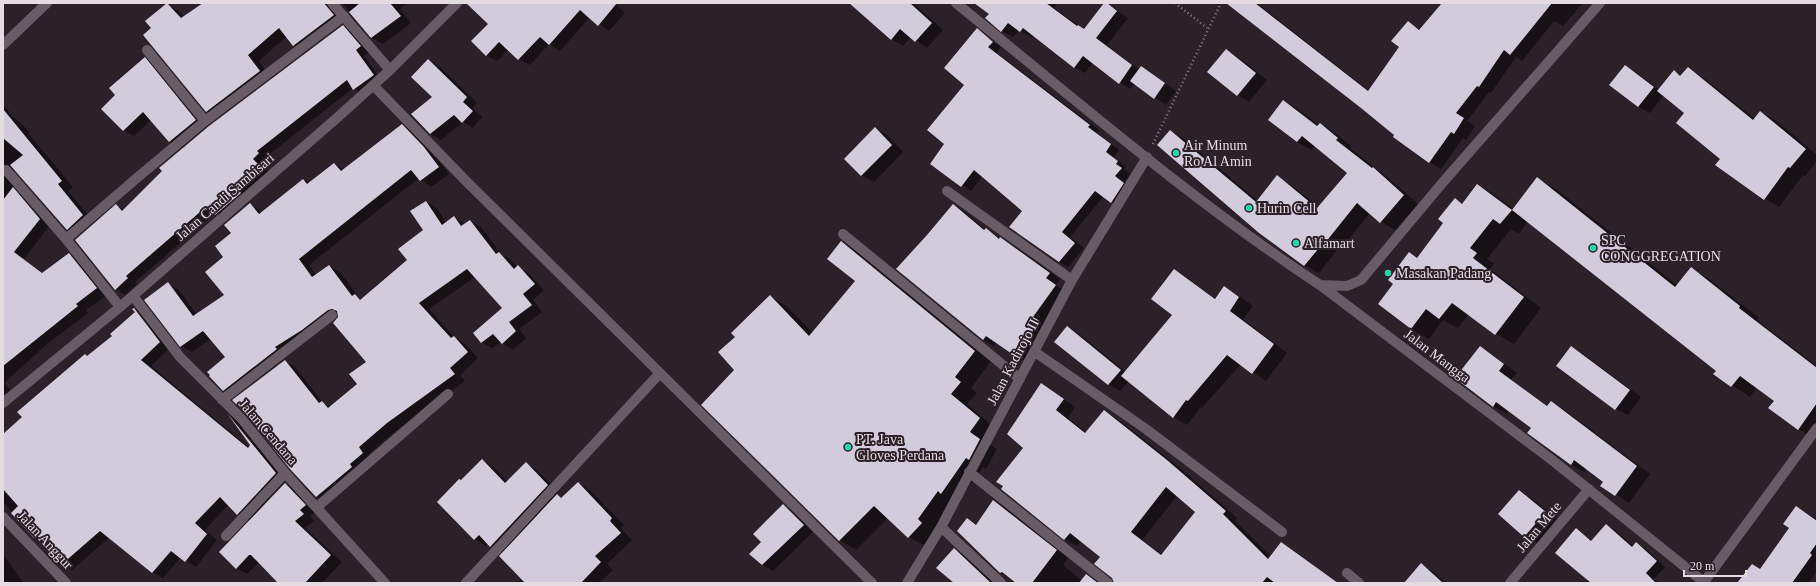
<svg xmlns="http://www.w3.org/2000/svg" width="1820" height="586" font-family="Georgia,serif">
<rect width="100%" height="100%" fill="#2c2029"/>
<!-- shadow -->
<path fill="#0007" fill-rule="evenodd" d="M205,3H407L400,9L411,23L383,44L372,38L342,3L339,4L344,22L305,52L294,45L287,36L259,61L270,78L218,118L207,111L153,28L167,4L178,11L184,17Z
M478,3H614L625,13L609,31L590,17L560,51L549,44L530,65L519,59L509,49L497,61L486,55L490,24Z
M865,3H913L943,30L927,48L911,37L903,46L891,39Z
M976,3H1058L1054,8L1085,30L1106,3L1128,18L1107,45L1139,70L1142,67L1176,91L1166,105L1135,83L1130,89L1093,63L1085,73L1074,67L1034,35L1032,38L1019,30L1013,37L1002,31L990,14Z
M1236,3H1257L1369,91L1400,47L1408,22L1421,30L1443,3H1583L1563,26L1554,21L1522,61L1516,57L1491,93L1489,92L1467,121L1475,126L1466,140L1463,138L1441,169L1429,162L1395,135Z
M343,26L352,32L370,52L364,56L382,81L363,94L353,88L266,157L268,159L262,165L268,171L245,192L250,198L225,220L215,213L135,282L137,284L125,295L116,289V206L125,210Z
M977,30L1001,47L997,53L1099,130L1097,133L1119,150L1114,157L1126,167L1124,169L1130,174L1124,182L1132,188L1120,207L1104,196L1070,237L1084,248L1068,267L1059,262L1024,210L982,176L971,191L931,163L946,144L965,85Z
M1226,50L1238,57L1267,80L1249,102L1237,95Z
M145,59L156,65L206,127L181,148L170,142L151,120L134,136L123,130L117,95Z
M428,60L439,66L477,103L472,108L482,117L473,128L463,122L441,140L431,134L412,114L433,97Z
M1625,66L1637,73L1659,90L1674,72L1682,76L1688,68L1702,77L1755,119L1761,112L1775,120L1817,155V161L1805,176L1803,175L1779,207L1765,199L1717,164L1721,158L1685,113L1664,95L1650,113L1638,107Z
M1283,101L1298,109L1319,125L1320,124L1334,132L1351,146L1350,148L1387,177L1418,204L1395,230L1381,222L1370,213L1340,250L1338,249L1319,273L1304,265L1170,131L1184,139L1258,201L1277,177L1291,185L1319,207L1349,173L1315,145L1311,150L1297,142Z
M3,105L9,111L8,112L29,131L28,133L73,187L68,191L94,222L78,235L67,229L16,170L13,171L50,225L24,259L44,274L69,254L80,260L107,295L86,310L88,313L47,344L4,383L10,390L3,396Z
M402,125L413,132L434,154L449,174L431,187L419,178L309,265L316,275L329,266L340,272L359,298L362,300L409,260L424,230L426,202L437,208L446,223L454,217L465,224L470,221L481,227L502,255L510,259L517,267L528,273L544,290L533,300L542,312L519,329L526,338L513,350L501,342L492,348L481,342L503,309L475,277L429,309L454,337L464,343L478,358L460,375L465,381L398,429L369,454L373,459L327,502L316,496L285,361L295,367L324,404L330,407L358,384L368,362L340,315L234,396L224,390L226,358L211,339L192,352L181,346L168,284L179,290L197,315L226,295L224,257L233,234L250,204L262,212L304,180L309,183L334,164L345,170Z
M875,128L887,135L903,152L874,182L862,176L845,159Z
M1537,179L1556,189L1677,285L1691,268L1709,279L1758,317L1757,320L1817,366V439L1798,429L1776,401L1757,387L1750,397L1715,374L1717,371L1528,221L1519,234L1511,229L1487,259L1494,264L1490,269L1541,308L1514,344L1496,334L1469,314L1458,328L1443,320L1429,339L1411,329L1395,284L1410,253L1418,258L1444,223L1456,199L1463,204L1478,185L1495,195L1513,209Z
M953,205L964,211L986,230L1011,244L1060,279L1056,285L1066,292L1026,362L997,342L994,346L984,340L897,269L928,236Z
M842,242L858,252L991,361L971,388L977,393L967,404L996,429L986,442L997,449L986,469L983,467L926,546L909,537L888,518L856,550L840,540L736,370L737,337L770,296L786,306L813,333L857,281Z
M1174,270L1188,278L1216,299L1225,288L1239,296L1253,306L1243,319L1287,353L1266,381L1241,364L1202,408L1201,407L1187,425L1173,417L1129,381L1120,391L1109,384L1056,341L1068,327L1079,334L1126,372L1173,314Z
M134,309L145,315L170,348L151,366L250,448L252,446L230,416L238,420L287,479L269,498L270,499L285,484L296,490L316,512L310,516L314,521L305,528L342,562L322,583H279L259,562L247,574L236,568L250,521L238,514L229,504L205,530L217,540L196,567L181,557L163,578L152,572L110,537L72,570L61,564L44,543L35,537L3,502V435L23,417L85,355L89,357L113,336L136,312Z
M1480,347L1493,355L1517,373L1511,380L1548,406L1551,402L1565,410L1650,474L1629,503L1602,485L1604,481L1587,468L1584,472L1571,464L1533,427L1509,410L1507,414L1493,406Z
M1572,347L1583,354L1641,397L1628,415L1616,409Z
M1042,384L1075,407L1068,418L1087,433L1104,411L1116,418L1180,468L1237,518L1235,521L1271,557L1281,543L1339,583H1115L1101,557L1081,541L1077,546L1065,539L1002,489L1024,448ZM1177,496L1196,512L1162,554L1142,540Z
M482,460L493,467L508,482L526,464L537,470L558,492L556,495L562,498L578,483L590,490L624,525L621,528L632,540L607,564L613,570L599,583H517L522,578L504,553L488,543L486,546L475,539L461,481Z
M1519,491L1531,498L1557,519L1537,543L1525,536L1499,514Z
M994,501L1006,508L1068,558L1063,565L1082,581L1087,575L1100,583H1018L1001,573L968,519L977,525Z
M784,506L794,512L814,531L773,571L763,565L751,554L762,542Z
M1797,507L1817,520V571L1809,583H1738L1760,569L1790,528Z
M1606,525L1615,530L1634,547L1637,544L1646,549L1665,567L1654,579L1659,583H1587L1586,581L1588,579L1576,529L1592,541Z
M954,549L966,556L995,583H955Z
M3,554L22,581L24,583H3Z
M1421,565L1432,571L1446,583H1406Z"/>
<!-- building -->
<path fill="#d2cbdc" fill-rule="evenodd" d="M167,3L181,18L203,3H324L334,15L293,46L279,28L248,55L260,71L206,112L143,35L151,28L145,21Z
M360,3H390L401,16L371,38L349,12Z
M466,3H617L598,26L580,10L549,45L540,37L518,60L499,42L486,56L471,41L488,24Z
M849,3H910L932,23L915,42L900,29L891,40Z
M974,3H1046L1077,26L1078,25L1084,29L1104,3H1107L1117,11L1096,38L1132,65L1119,84L1083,56L1074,68L1023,28L1020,32L1008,23L1001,32L985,18L989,14Z
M1226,3H1255L1368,91L1399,47L1391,41L1408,21L1419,30L1442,3H1552L1510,55L1504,50L1479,87L1477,86L1456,113L1464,118L1454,134L1451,132L1429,163L1393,137L1394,135L1361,108Z
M343,25L361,46L356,50L374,75L353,90L347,80L257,151L259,153L253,159L259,165L236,186L241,193L215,215L207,206L126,276L128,278L115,290L75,240L116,204L122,211L162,171L159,168L209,126Z
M977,28L993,42L988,47L1090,125L1088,127L1111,144L1106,152L1118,161L1116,164L1122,168L1115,176L1124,183L1111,203L1095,191L1062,232L1075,243L1059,262L1009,227L1022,211L974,170L961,187L930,164L944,144L927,130L964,85L944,68Z
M1226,49L1256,73L1237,96L1207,72Z
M145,57L196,120L169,142L143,112L123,131L101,109L115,95L109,88Z
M428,59L467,97L463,102L473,111L462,123L454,115L430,134L411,114L432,97L411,77Z
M1625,65L1654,87L1638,107L1609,85Z
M1141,66L1165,83L1154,99L1130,81Z
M1688,67L1753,120L1760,111L1806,149L1790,168L1788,167L1764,200L1715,165L1720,159L1676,123L1684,113L1657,91L1674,70L1680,76Z
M1283,100L1317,126L1320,123L1338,138L1336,140L1372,168L1373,167L1404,195L1380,223L1357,203L1325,243L1324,242L1304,266L1259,233L1157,145L1170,130L1256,202L1277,175L1317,208L1347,173L1302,136L1297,142L1268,120Z
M3,109L62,181L58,184L83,215L67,230L10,165L23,155L3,138Z
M402,124L424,147L439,167L420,181L411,170L299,259L312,277L329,265L352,296L355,294L360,300L407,260L398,249L423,230L410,211L426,201L442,225L454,216L461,226L470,220L496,254L499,252L514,269L518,265L535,284L523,294L532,305L509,322L516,331L502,344L493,334L481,343L473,333L502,308L467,269L419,303L451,338L454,336L468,352L450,368L455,374L387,423L359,447L363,453L350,464L352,467L316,497L290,469L246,414L232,400L285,360L319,403L322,401L328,408L357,384L349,374L366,362L333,323L338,317L337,311L332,309L328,310L302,330L275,347L277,349L223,391L209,376L210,375L207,372L225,357L203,331L180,347L144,300L168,282L193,316L224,295L205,272L223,257L215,246L231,233L224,225L250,203L259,214L303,179L307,184L334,163L341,171Z
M875,127L892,145L861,176L844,159Z
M1537,177L1675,287L1691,267L1740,306L1739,308L1817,368V403L1798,430L1768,408L1774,401L1740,376L1731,387L1713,374L1716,371L1512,210Z
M1477,184L1512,210L1500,224L1493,219L1470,248L1477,253L1473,258L1524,297L1495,335L1452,303L1439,319L1426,309L1411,329L1378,304L1393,284L1388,280L1409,252L1417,258L1443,223L1438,219L1455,198L1462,204Z
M13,187L40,219L14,252L42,273L69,253L97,288L76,304L78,306L3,366V200Z
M953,204L984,230L986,228L999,239L1000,237L1050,273L1046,278L1056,285L1033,317L1040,321L1015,356L986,336L983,340L896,269L927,235Z
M841,241L975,351L955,377L961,382L951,394L980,418L970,432L980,439L969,460L966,458L941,494L938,491L918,519L922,523L908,538L874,506L839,541L701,405L734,370L718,352L735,337L731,333L770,295L809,336L855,281L827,259Z
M1174,269L1215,299L1224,286L1239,297L1230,311L1274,344L1252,374L1227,355L1188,401L1186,400L1173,418L1121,376L1172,315L1151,299Z
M134,308L160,342L141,360L248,448L250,445L227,413L276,473L237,515L220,497L195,523L207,534L185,562L171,551L152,573L100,531L61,565L37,536L34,538L11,513L18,506L3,489V434L22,417L17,412L85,354L87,356L112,336L110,334L135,312L132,309Z
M1067,326L1121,370L1108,385L1054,342Z
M1480,346L1504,364L1499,371L1547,406L1551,401L1637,466L1615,496L1600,486L1603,482L1574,460L1571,465L1527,433L1531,428L1496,402L1493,407L1455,378Z
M1571,346L1630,390L1615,410L1556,366Z
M1041,383L1064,399L1056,410L1085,433L1104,410L1167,460L1226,511L1223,514L1268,559L1281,542L1338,583H1275L1267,577L1262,583H1114L1112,578L1094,564L1100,557L1070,533L1064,540L1001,489L1003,486L996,482L1023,448L1007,434ZM1166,487L1195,512L1161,555L1131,532Z
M482,459L505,483L526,462L548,485L490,547L479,535L474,540L437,502L459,479L461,480Z
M578,482L612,518L610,521L621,533L595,556L601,562L581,583H525L499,556L557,494L561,498Z
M285,483L306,505L300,510L304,514L295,521L331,555L305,583H278L251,555H249L236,569L219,552Z
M1519,490L1546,512L1524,537L1498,514Z
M993,500L1057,550L1032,583H1016L1002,572L1000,573L957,531L967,518L976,525Z
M783,504L804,525L762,565L749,554L761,542L753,534Z
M1796,506L1817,521V543L1810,553L1812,555L1792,583H1737L1752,564L1760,569L1789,528L1783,524Z
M1606,524L1632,547L1636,542L1657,561L1646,573L1656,583H1591L1555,553L1576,528L1591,541Z
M954,548L991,583H954L936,568Z
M1421,563L1443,583H1404Z
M1086,574L1098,583H1079Z"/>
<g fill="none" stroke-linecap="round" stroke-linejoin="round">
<!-- path -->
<path stroke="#8e848b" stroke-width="2.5" stroke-dasharray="1 3" stroke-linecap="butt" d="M1175,3L1207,28
M1153,144L1221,3"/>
<!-- minor -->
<path stroke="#6a5c66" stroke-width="10" d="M332,3L390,70
M956,3C1075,99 1192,201 1320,285L1552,460L1705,583
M3,45L47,3
M147,50L205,121L344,16
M373,85L466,181L872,583
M6,170L66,239L120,307
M947,191L1072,280
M843,234L1020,379
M66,239L138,177L205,121
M1320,285L1347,286L1361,280L1444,181L1600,3
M133,296L180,357L241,418L285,473L385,583
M1035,352L1146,429L1282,532
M222,400L332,315
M3,403L120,307L338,117L390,70L457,3
M969,472L1108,583
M317,507L448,394
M3,517L66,583
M941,527L1001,583
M226,536L285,473
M1347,573L1359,583
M1704,582L1817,428
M466,583L660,373
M907,583L941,527L1072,280L1147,157
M1510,583L1589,489"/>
</g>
<!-- markers -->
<g fill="#28d5ad" stroke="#2c2029" stroke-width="1.5">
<circle cx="1176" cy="153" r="4"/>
<circle cx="1249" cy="208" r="4"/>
<circle cx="1296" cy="243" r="4"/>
<circle cx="1593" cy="248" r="4"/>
<circle cx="1388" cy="273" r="4"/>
<circle cx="848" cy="447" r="4"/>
</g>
<g text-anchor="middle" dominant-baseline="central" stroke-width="4" stroke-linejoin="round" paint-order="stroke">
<!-- poi labels -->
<g font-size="14" fill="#e5dce2" stroke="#2c2029" text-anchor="start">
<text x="1184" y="145">Air Minum<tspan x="1184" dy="16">Ro Al Amin</tspan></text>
<text x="1257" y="208">Hurin Cell</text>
<text x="1601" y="240">SPC<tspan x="1601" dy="16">CONGGREGATION</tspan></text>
<text x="1304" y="243">Alfamart</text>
<text x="1396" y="273">Masakan Padang</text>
<text x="856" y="439">PT. Java<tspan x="856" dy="16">Gloves Perdana</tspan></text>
</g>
<!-- street labels -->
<g font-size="14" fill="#e5dce2" stroke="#2c2029">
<text transform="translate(225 197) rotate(-41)">Jalan Candi Sambisari</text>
<text transform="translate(1437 356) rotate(37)">Jalan Mangga</text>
<text transform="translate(1013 362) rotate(-62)">Jalan Kadirojo II</text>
<text transform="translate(268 432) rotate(49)">Jalan Cendana</text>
<text transform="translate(1539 527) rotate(-50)">Jalan Mete</text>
<text transform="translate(45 540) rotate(47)">Jalan Anggur</text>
</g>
</g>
<!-- border -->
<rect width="1820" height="586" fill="none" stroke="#e5dce2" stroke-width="8"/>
<!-- scale -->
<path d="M1684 570v6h62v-6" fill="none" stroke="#e5dce2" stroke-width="2"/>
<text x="1690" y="570" font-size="12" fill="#e5dce2" stroke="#2c2029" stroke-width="3" paint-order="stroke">20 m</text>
</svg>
